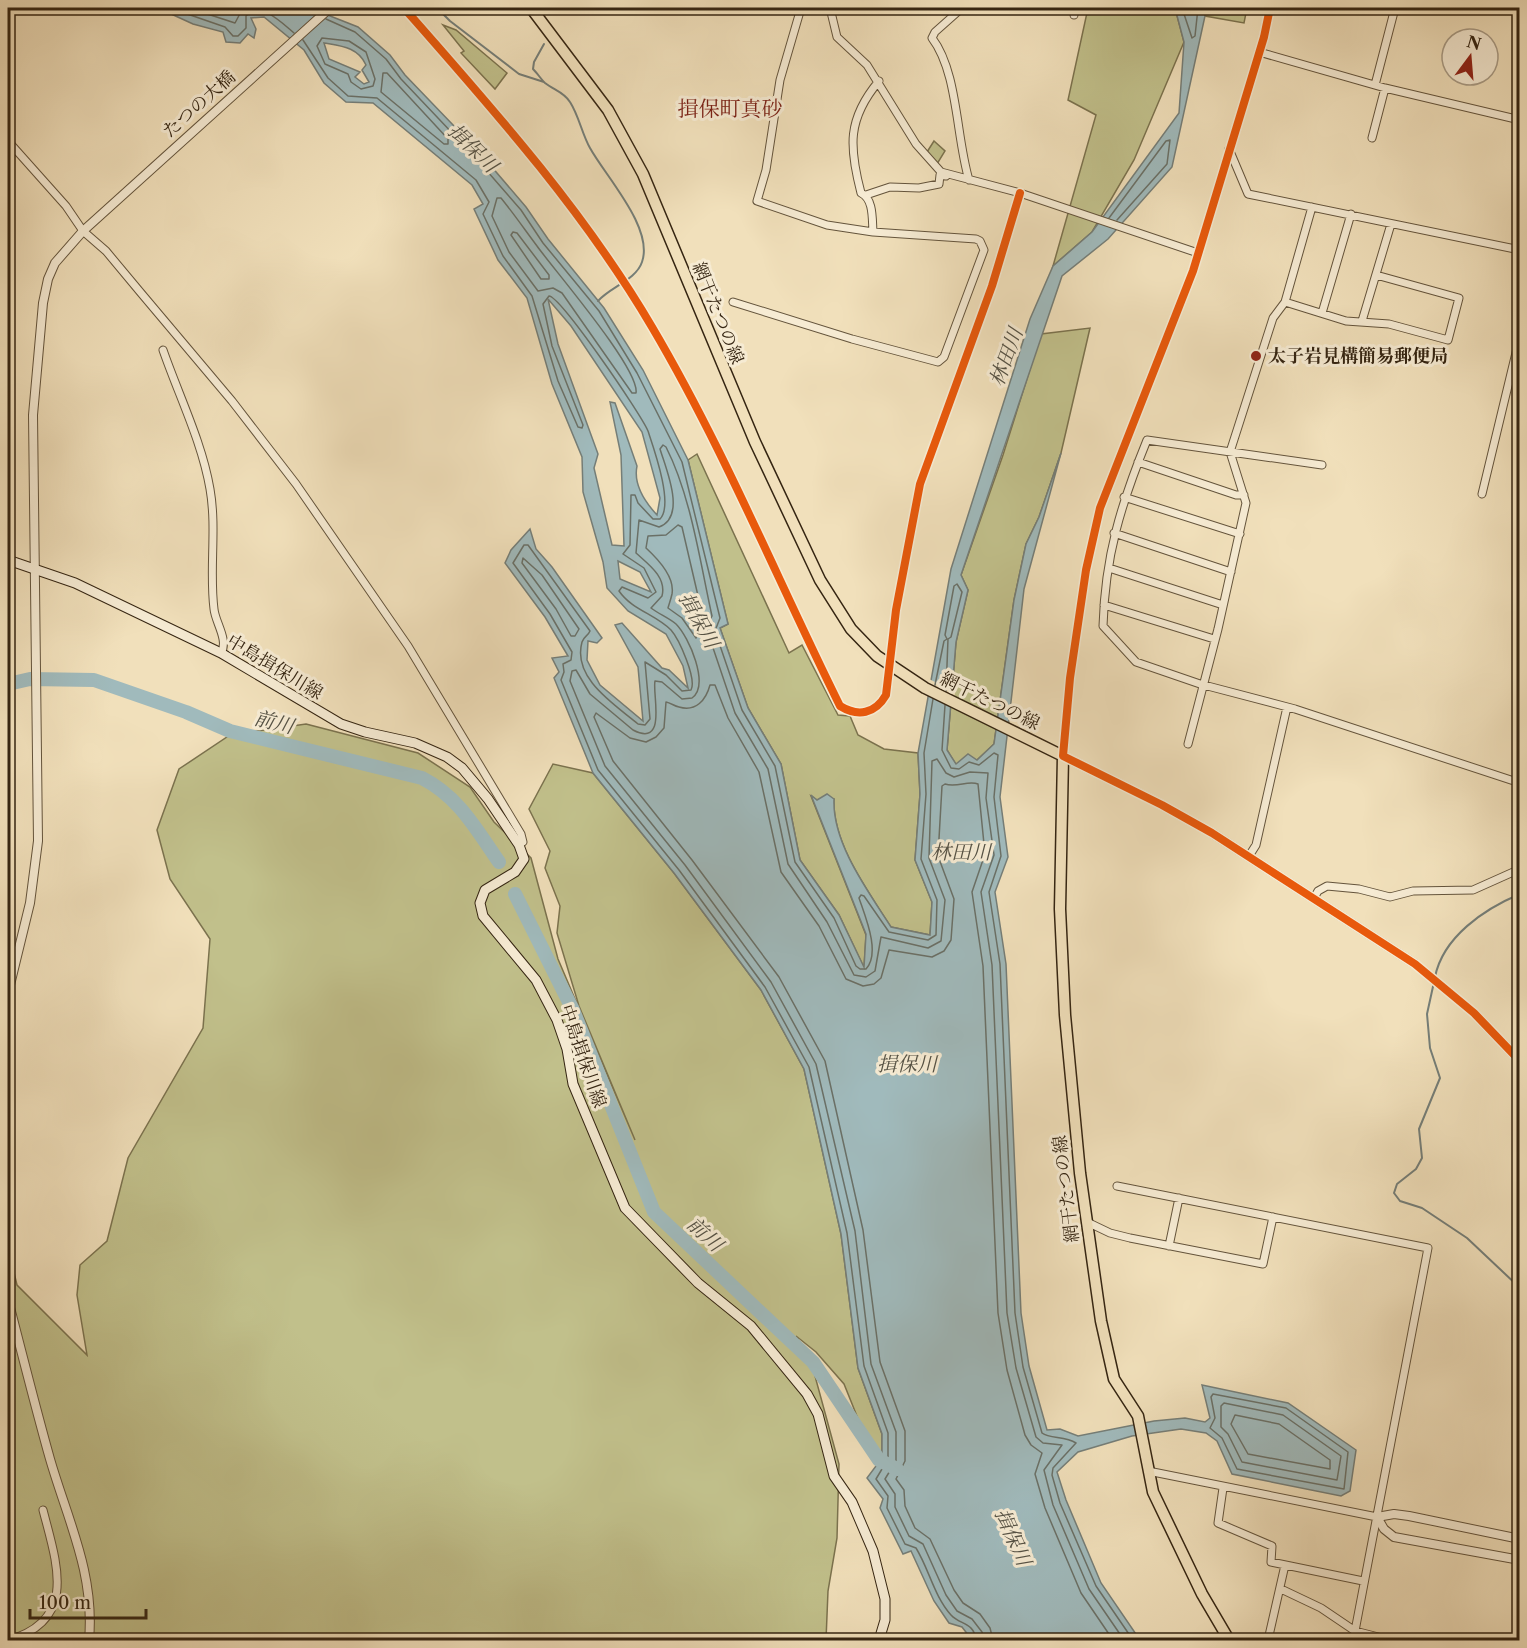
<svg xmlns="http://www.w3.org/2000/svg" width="1527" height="1648" font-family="'Libre Caslon Text','Noto Serif JP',serif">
<rect width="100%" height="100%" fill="#f1e0bb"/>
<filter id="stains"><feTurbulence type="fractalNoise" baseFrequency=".00333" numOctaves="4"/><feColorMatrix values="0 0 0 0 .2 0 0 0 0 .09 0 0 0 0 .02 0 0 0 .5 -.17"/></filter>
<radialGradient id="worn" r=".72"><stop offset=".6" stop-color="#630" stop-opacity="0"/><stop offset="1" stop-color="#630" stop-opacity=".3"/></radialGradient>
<!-- green -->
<path fill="#c1c08b" stroke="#7b724e" stroke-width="1.5" d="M1088,8H1175L1184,42L1134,160L1092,232L1053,266L1096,115L1068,100Z
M1203,8H1247L1244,23L1205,16Z
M443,25L456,30L507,73L495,89L461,53L464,51Z
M934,141L945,151L937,164L927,152Z
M1090,328L1061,453L1039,517L1026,544L1014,600L994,744L977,760L956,765L947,750L956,642L968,590L961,575L1003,455L1041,334Z
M697,454L789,653L802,645L838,715L850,716L858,735L884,749L918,753L920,794L915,860L932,902L930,935L891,927C868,891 832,843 834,799L817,800L811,796L866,935L864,968L839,915L800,860L781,764L748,708L720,628L728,624L688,460Z
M306,724L418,753L470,787L494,822L531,858L558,959L635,1140L579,1006L557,933L560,906L545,868L550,851L529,809L553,764L593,773L674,873L761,990L804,1069L841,1234L858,1368L882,1434V1458L875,1461L844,1384L816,1352L796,1336L812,1365L839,1464L837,1538L828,1591L826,1640H8V1248L17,1285L87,1355L77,1295L80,1265L107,1241L128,1158L203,1028L210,939L170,879L157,830L179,769L230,735Z"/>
<!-- water -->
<path fill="#a0babc" stroke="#757e78" stroke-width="1.5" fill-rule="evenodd" d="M158,8H310L358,27L390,55L405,75L479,152L526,207L548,239L604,308L643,370L688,460L728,624L720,628L748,708L781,764L800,860L839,915L864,967L866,934L811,795L817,800L827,794L834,799C832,843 868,891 891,927L930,935L932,902L915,860L920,794L918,753L951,569L1030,319L1053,266L1092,232L1179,113L1184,42L1175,8H1203L1205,16L1172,167L1108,239L1062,276L961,575L968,590L956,642L947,750L956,764L968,754L977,760L994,744L1014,600L1026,544L1039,517L1061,453L1024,589L1000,797L1008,857L995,892L1006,964L1021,1313L1029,1366L1047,1430L1060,1429L1078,1436L1154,1421L1185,1418L1205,1422L1210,1418L1202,1385L1288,1403L1356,1450L1350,1491L1341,1496L1232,1474L1217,1441L1206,1433L1181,1429L1132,1436L1078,1452L1057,1472L1066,1500L1101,1583L1140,1640H972L962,1627L949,1623L934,1601L911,1551L903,1554L880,1508L883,1499L867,1478L882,1458V1434L858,1368L841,1234L804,1069L761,990L674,873L593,773L554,678L559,672L552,658L568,656L545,617L505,563L511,550L530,529L536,549L552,567L602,638L597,643L588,641L587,660L600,685L643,721L638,667L615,625L622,623L662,668L669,670L688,688L683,666L666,634L628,611L607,588L603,562L583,492L582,457L552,384L527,298L498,260L474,209L483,204L472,185L373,103L346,102L324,83L304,50L264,17L251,18L256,29L254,38L248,34L240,43L226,42L223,32L193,24ZM324,43C341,46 358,47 366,65L362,70L369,82L364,84L355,77L360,72L329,59ZM548,299L571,326L642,432L660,498L657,515C645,502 633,485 637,466L615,403L610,402L621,455L624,546L612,545L594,468L598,454L558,344ZM618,561L640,572L651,592L620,579Z"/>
<!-- pier -->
<path fill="#f1e0bb" d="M927,678L955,692L954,706L925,691Z"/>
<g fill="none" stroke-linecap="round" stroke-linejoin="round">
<!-- shore -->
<path stroke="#6a7067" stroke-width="1.5" d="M170,8L225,27L233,36H238L246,28V16C260,0 282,23 294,33
M189,8L235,23L243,8
M1182,8L1192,38L1195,36L1198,8
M326,19L355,32L386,59L401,79L474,156L521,210L543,243L599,311L637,373L682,462L720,618L715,631L742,710L775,766L795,862L834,918L856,966L860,969H866C881,953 865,916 859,898L861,895L864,896L889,932L928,940L936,935L937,900L921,859L926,794L924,753L933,699
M322,38L349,41L366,52L375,79L373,86L361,89L351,82L348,74L325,64L317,46Z
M303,40L328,78L348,96L377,98L476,180L489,202L483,214L503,256L532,296L558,381L578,427L582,428L583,425L552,346L543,304L549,296C561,297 641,414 648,431C654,449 674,505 660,519H653L638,503L635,495H631L630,545L623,554L644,568L656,592L648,598L622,587L619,591C632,610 655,614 671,630C679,639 697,679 691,690L682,691L666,675L645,662L650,719L645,725L638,724C614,704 572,678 582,642C584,636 588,636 590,631L528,545H524L513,563L550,614L572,652L571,660L563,664L564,672L561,680L598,770L679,870L765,987L809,1067L847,1233L864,1366L888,1433V1459L876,1479L888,1496L887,1508L905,1544L916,1548C929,1569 934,1596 951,1615C960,1625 974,1622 976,1640
M383,73H387L448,139V144H444L381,92Z
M497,198H501C514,214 525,230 537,246C554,270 640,369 636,393H632L562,293L553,288L538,291L509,252L492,216Z
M1109,218L1166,141L1170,140L1167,164L1117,220
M513,232L517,233L549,275V279H541L511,235Z
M678,525L682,527L702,613L696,638L682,618L668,608C669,604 671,599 672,594C675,577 658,559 646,548L648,536L666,535Z
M523,558L542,575L579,629L575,636H571L556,609L522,563Z
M935,685L944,641L947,639L945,635L954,586L957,584L962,592L951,637L948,639L946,691
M945,705L942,750L951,768L959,769L969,762L979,765L994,753L998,755L994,797L1001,856L989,892L1000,964L1015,1313L1023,1367L1042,1433C1050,1439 1065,1436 1076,1443L1053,1468L1052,1475L1060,1503L1096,1586L1133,1640
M1213,1394L1286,1408L1348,1452L1344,1489L1237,1469L1222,1438L1210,1428L1215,1418L1211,1397Z
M1224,1403L1283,1415L1341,1456L1337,1480L1242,1462L1228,1434L1221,1427V1406Z
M1235,1415L1279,1424L1330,1460V1469L1248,1454L1231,1424Z
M984,1640L982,1632L972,1619L957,1611L946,1595L923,1544L909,1536L895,1507V1494L885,1479L896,1461V1432L871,1364L855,1231L816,1064L771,982L685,865L605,766L570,681L572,671L576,670L590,694L633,730C668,748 652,694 655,681L662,682L682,699L692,698C710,685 689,637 676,624C669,618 659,614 651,608L662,596C667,577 648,564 636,553L639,520L659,527C687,517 666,469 660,449L663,445L666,447C691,496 700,562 712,616L707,625L708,633L735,713L768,769L788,864L827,922L854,975L866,977L875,971L881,937L928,948L941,941L945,900L929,858L932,761L937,759L946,773L954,777L970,772L988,773L986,798L994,855L981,892L992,965L1007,1313L1016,1368L1036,1437L1043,1443L1062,1445L1044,1470L1053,1505L1089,1589L1124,1640
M993,1640L990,1628L980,1614L963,1603L954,1590L930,1539L915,1528L905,1506L904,1490L896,1479L905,1461V1431L880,1362L863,1230L825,1061L779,977L692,860L613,761L594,717L596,713L630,738L646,742L656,737L664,728L666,702C671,703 674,706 679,707C696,712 706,700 710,685H715L728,718L759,772L781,872L819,926L846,979L863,986L874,984L881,978L889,950L932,957L944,951L951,940L954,899L938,856L942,786L945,784C957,788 968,780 978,784L985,854L972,892L983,966L998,1313L1007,1370L1025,1435L1031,1445L1042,1453L1035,1474L1045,1508L1081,1593L1113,1640"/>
<!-- stream -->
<path stroke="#757e78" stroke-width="2" d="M437,8L450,21L519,74L544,82
M544,44L534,62L533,69C537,73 541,79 545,83C554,90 564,92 570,102C579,116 582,134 590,148C606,177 654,228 642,262C636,280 610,287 598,301
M1435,977C1443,937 1484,909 1520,894
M1434,982L1427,1014L1430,1048L1440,1078L1419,1129L1422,1158L1416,1169L1397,1184L1394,1193L1400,1201L1422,1208L1467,1238L1520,1288"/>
<!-- river -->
<path stroke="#a0babc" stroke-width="14" d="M8,684L30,679L94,680L186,712L230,731L422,778C459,797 476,829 499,862
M515,894L573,1010L654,1212L813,1362L879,1460L897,1469"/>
<defs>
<path id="minor" d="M404,8C492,108 584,211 652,327C724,449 777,579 840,706C858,717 875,714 886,695L896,610L920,484L992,286L1020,193
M830,8L837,37L867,65L916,144L941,172L1020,193L1198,253
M962,8L935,32L932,38C958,72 956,137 969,180
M1074,8V15
M1259,52L1385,88L1520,120
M1375,85L1395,8
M1372,138L1385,88
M8,141L66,206L83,231L106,251L141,293L232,401L296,484L408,646L521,834L523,842L519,845
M1229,149L1248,194L1520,250
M866,195L890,187L919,188L939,184L940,175L946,176
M873,232C872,220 874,199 861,193C849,147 847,119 879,81
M733,302L852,339L938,362L944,357L984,250L980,241L976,239L873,232L827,225L757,201L766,170L780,80L801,8
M1285,302L1346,321L1389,324L1448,340L1459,298L1376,275
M1322,313L1351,214
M1362,321L1391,224
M163,350C179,396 202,442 210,489C217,529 209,570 214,609C215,622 229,640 221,653
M1138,462L1236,495H1244
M1322,465L1147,440C1121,504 1105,556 1103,626L1136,662L1200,684L1295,709L1520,783
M1482,494L1520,336
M1124,497L1240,534
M1114,533L1231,572
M1109,568L1223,605
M1104,605L1214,639
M1188,744L1218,629L1246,503L1230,452L1273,318L1285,302L1312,207
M1063,756L1070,678L1086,570L1100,508L1193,271L1264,37L1270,8
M1249,856L1256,845L1287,707
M1314,898L1318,891L1327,886L1359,889L1390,897L1413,891L1473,890L1520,869
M1117,1186L1428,1248L1355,1631L1390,1640
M1087,1222L1110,1233L1130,1238L1263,1264L1273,1217
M1169,1246L1179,1198
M1148,1471L1377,1517
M1223,1488L1218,1523L1272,1546L1271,1562L1363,1581
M1281,1589L1321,1608L1355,1631
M8,1640C78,1621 57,1564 43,1510
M1268,1640L1285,1565"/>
<path id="tertiary" d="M1063,756L1162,805L1212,833L1415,964L1474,1013L1520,1061
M8,993L30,903L38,841L33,415L43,303L48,279L55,263L83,231L330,8
M8,1300C22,1353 35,1406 50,1459C68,1521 95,1574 89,1640
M1520,1539L1409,1516L1394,1514L1377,1517L1384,1529L1394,1537L1520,1560"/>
<path id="secondary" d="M8,560L75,583L221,653L341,724L365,732L415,743L447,757L462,768L488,799L519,845L524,859L515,872L485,890L480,903L483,916L536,980L557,1020L567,1049L573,1084L625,1208L698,1283L751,1326L807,1394L818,1414L834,1476L852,1502L873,1551L885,1599V1620L879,1640"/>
<path id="primary" d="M531,8L608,110L643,174L755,442L820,580L851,629L877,656L925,688L1063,756L1060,909L1065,1015L1080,1173L1101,1321L1114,1379L1138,1416L1153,1492L1202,1594L1229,1640"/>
</defs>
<!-- minor casing -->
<use href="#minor" stroke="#64543c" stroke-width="9"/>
<!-- tertiary casing -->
<use href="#tertiary" stroke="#64543c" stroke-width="10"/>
<!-- secondary casing -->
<use href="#secondary" stroke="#352512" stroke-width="11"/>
<!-- primary casing -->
<use href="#primary" stroke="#352512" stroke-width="13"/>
<!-- minor -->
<use href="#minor" stroke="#f6ebd3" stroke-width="7"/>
<!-- tertiary -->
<use href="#tertiary" stroke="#f6ebd3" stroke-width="8"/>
<!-- secondary -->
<use href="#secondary" stroke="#f6ebd3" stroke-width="9"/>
<!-- primary -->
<use href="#primary" stroke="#f1e0bb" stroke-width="10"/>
<defs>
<path id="cycleway" d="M404,8C492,108 584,211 652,327C724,449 777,579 840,706C858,717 875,714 886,695L896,610L920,484L992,286L1020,193
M1270,8L1264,37L1193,271L1100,508L1086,570L1070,678L1063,756L1162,805L1212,833L1415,964L1474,1013L1520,1061"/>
</defs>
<!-- cycleway casing -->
<use href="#cycleway" stroke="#f6ebd3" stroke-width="11"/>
<!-- cycleway -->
<use href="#cycleway" stroke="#e8590c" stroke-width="8"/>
</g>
<!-- markers -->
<circle fill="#8f2418" stroke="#f6ebd3" stroke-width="2" cx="1256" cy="356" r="6"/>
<g text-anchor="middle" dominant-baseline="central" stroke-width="6" stroke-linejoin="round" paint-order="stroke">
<!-- street labels -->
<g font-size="18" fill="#352512" stroke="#f6ebd3">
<text transform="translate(199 104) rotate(-42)">たつの大橋</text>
<text transform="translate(718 313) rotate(68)">網干たつの線</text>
<text transform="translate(275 667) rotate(31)">中島揖保川線</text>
<text transform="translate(990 701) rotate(26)">網干たつの線</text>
<text transform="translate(583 1056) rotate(71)">中島揖保川線</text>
<text transform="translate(1066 1189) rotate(-97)">網干たつの線</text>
</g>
<!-- poi labels -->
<g font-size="18" font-weight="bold" fill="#352512" stroke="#f6ebd3" text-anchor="start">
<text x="1268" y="356">太子岩見構簡易郵便局</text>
</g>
<!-- water labels -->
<g font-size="20" font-style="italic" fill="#555245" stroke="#f6ebd3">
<text transform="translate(473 148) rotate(44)">揖保川</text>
<text transform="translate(1006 357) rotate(-70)">林田川</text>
<text transform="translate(699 620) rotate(61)">揖保川</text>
<text transform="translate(274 722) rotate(14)">前川</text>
<text x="961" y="852">林田川</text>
<text x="907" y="1064">揖保川</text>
<text transform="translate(705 1234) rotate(43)">前川</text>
<text transform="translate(1013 1537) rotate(66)">揖保川</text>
</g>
<!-- quarter labels -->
<g font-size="21" fill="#7a1f14" stroke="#f6ebd3">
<text x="730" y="108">揖保町真砂</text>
</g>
</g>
<!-- margin -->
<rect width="1527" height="1648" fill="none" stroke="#f1e0bb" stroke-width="30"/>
<rect x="9" y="9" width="1509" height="1630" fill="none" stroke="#352512" stroke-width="3"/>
<rect x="15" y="15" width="1497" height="1618" fill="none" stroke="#352512" stroke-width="1.5"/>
<!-- north arrow -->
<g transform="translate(1470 57) rotate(16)"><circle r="28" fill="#f6ebd3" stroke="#a99c86" stroke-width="1.5"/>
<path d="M0-4.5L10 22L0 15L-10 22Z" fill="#8f2418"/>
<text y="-9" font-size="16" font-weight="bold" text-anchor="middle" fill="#352512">N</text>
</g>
<!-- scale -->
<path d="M30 1609v9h116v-9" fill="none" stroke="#352512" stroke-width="3"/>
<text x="39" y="1609" font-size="18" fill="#352512" stroke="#f6ebd3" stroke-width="4.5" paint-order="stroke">100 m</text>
<rect width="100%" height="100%" filter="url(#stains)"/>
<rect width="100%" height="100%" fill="url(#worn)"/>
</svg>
